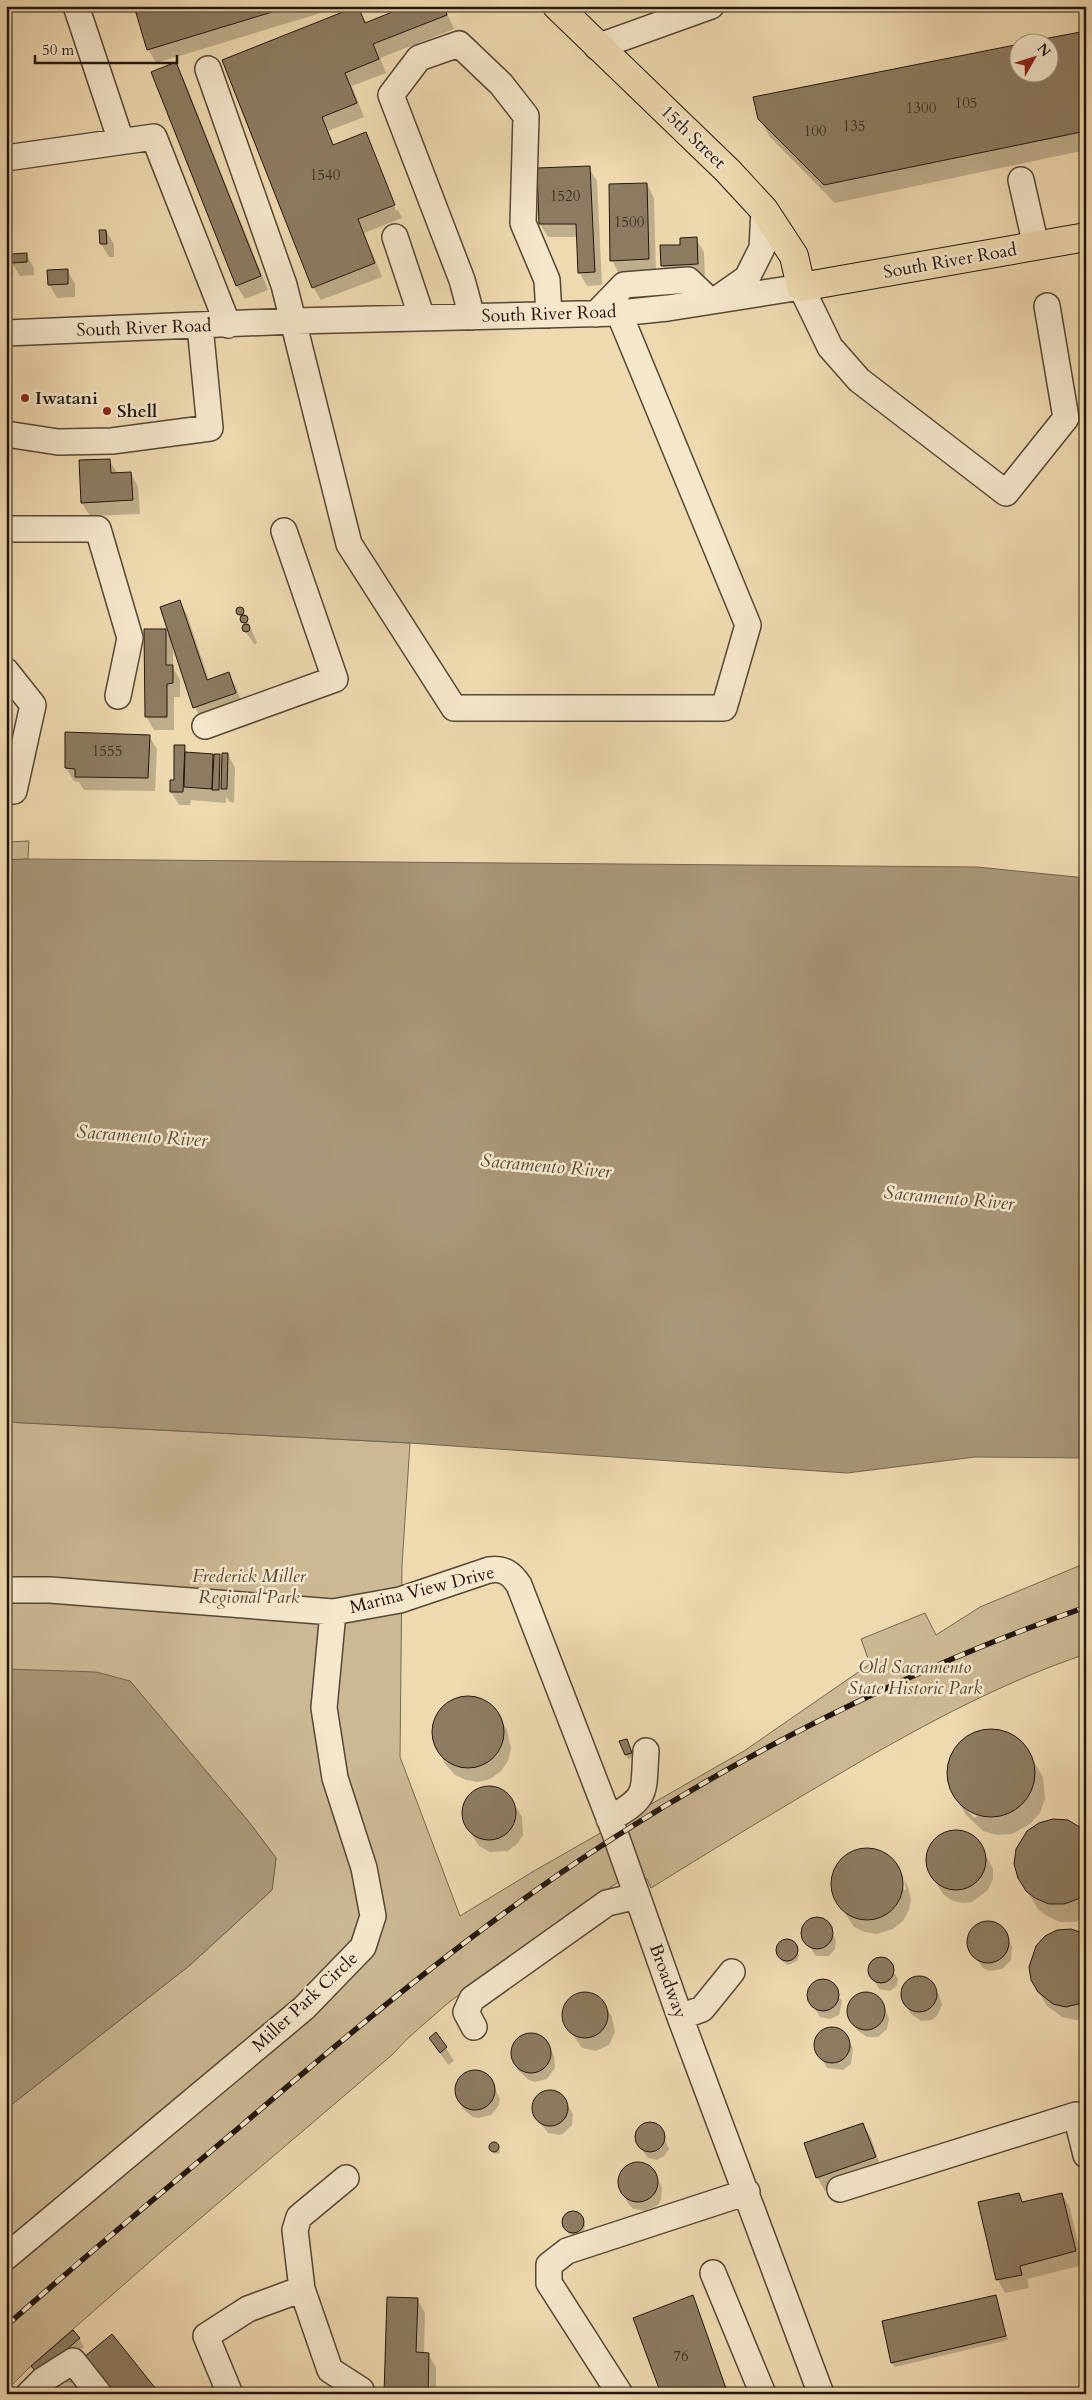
<svg xmlns="http://www.w3.org/2000/svg" width="1092" height="2400" font-family="Cardo,serif">
<rect width="100%" height="100%" fill="#efdab0"/>
<filter id="stains"><feTurbulence type="fractalNoise" baseFrequency=".004" numOctaves="4"/><feColorMatrix values="0 0 0 0 .2 0 0 0 0 .09 0 0 0 0 .02 0 0 0 .5 -.17"/></filter>
<radialGradient id="worn" r=".72"><stop offset=".6" stop-color="#630" stop-opacity="0"/><stop offset="1" stop-color="#630" stop-opacity=".3"/></radialGradient>
<!-- green -->
<path fill="#ccb994" stroke="#776851" d="M29,841L28,859L6,860V842Z
M6,1422L410,1443L402,1565L400,1757L460,1916L534,1871L744,1751L870,1664L861,1639L925,1613L936,1635L980,1607L1086,1563V1654C1003,1682 927,1723 851,1767C784,1806 717,1847 651,1888L647,1879L620,1881L565,1918L448,2003L407,2039L392,2055L162,2251L31,2366L6,2391V2109L189,1966L272,1890L276,1858L249,1822L130,1681L6,1669Z
M68,2381L76,2383L89,2394H42L61,2382Z"/>
<!-- water -->
<path fill="#a99779" stroke="#73634e" d="M28,859L977,867L1086,878V1458L975,1457L847,1473L410,1443L6,1422V860Z
M6,1669L96,1672L130,1681L249,1822L276,1858L272,1890L189,1966L6,2109Z"/>
<!-- shadow -->
<path fill="#0003" d="M135,6H344L156,63L148,49Z
M411,6H444L454,29L380,58L386,73L352,86L364,117L328,131L334,145L365,133L372,146H370L396,211L398,210L402,218L364,233L382,277L321,300L313,287L223,61L358,8L367,24Z
M1086,32V150L835,203L770,137L759,118L1020,72H1050V42H1033Z
M175,64L183,77L268,290L245,299L237,286L153,73Z
M589,168L597,181L602,285L587,286L579,272L578,237H548L540,224Z
M647,184L654,198L656,273L619,274L612,260Z
M106,231L114,244V257H109L101,244Z
M696,239L704,252L705,278L670,279L662,265L682,246Z
M26,254L34,268V275L20,276L12,263Z
M6,260L13,272V275H10L6,268Z
M67,270L75,284V297L57,298L49,284Z
M109,460L118,474L131,473L138,487L140,514L90,516L82,503Z
M180,602L187,615L209,680L228,674L236,687L243,707L202,721L195,707L173,645V668L180,680V697H174V730H154L146,716L165,630L171,637Z
M242,609L257,642L255,645L245,631V627L239,614L238,610Z
M7,721L15,734L6,784Z
M149,736L157,749L155,791L84,790L79,782L74,781L66,768Z
M184,747L188,754L219,755L223,760L228,754L235,768L234,803L230,802L226,797V803L191,800L190,805H179L171,792Z
M469,1697L481,1700L492,1706L507,1730L511,1749L508,1761L501,1771L490,1779L478,1782L466,1780L455,1775L445,1764L433,1738V1725L438,1713L446,1704L457,1698Z
M994,1730L1013,1735L1024,1745L1043,1777L1045,1799L1040,1813L1030,1824L1012,1834L997,1835L983,1831L966,1815L959,1803L975,1818L977,1816L957,1798V1801L949,1782L948,1767L955,1748L966,1737L979,1731Z
M621,1742L628,1744L633,1757L628,1759Z
M487,1786L502,1790L509,1795L522,1817L523,1835L518,1843L508,1851L490,1852L479,1846L465,1824L463,1815L466,1801L479,1788Z
M953,1831L966,1832L981,1846L993,1869V1879L988,1890L972,1902L962,1903L951,1900L943,1894L929,1871L927,1861L930,1848L943,1833Z
M1086,1832V1918L1075,1922H1060L1047,1916L1038,1909L1019,1878Z
M869,1849L884,1854L894,1861L900,1872L904,1890H906L904,1879L908,1887L911,1899L909,1910L903,1921L893,1929L877,1934L865,1932L854,1927L835,1898L832,1886L834,1874L838,1865L847,1856L857,1850Z
M817,1919L826,1922L836,1940L835,1949L829,1956H816L802,1935L804,1926L812,1920Z
M982,1923L994,1924L1003,1931L1012,1946L1011,1960L1002,1969L989,1971L983,1968L969,1948V1934Z
M1086,1935V2019L1075,2020L1062,2017L1047,2006L1032,1980Z
M783,1941L792,1943L799,1955L797,1961L788,1965L783,1962L777,1951L779,1945Z
M879,1959L886,1960L898,1979L897,1986L890,1991L879,1989L870,1972L871,1965Z
M915,1978L930,1982L939,1995L942,2005L937,2016L932,2020L921,2021L911,2014L906,2005L902,1994L907,1983Z
M827,1982L842,2001L839,2015L830,2019L820,2017L809,2000V1990L815,1983Z
M585,1993L598,1998L603,2003L612,2017L615,2032L609,2045L596,2051L582,2048L564,2022L563,2015L567,2002L579,1994Z
M868,1994L873,1995L882,2003L889,2018L887,2029L878,2037H867L857,2030L849,2016L850,2004L857,1996Z
M829,2029L840,2030L853,2048L851,2064L843,2070L827,2068L816,2050L819,2034Z
M535,2034L546,2040L554,2056L555,2068L547,2079L535,2082L529,2080L519,2071L513,2062L512,2049L514,2044L523,2035Z
M430,2038L446,2048L454,2061L448,2065Z
M479,2071L490,2078L500,2099L499,2105L491,2115L479,2118L473,2117L463,2109L456,2093L458,2081L467,2072Z
M545,2092H556L561,2095L573,2114L572,2125L564,2133L559,2135L548,2133L535,2116L534,2104Z
M646,2124L658,2127L669,2149L664,2156L657,2160L648,2158L637,2142L639,2129Z
M863,2124L871,2138L882,2171L825,2191L817,2177Z
M494,2143L499,2148L500,2153L495,2154L492,2150L491,2144Z
M638,2163L650,2167L662,2187L661,2200L658,2205L646,2211L634,2209L629,2205L618,2184L622,2172L626,2167Z
M1018,2194L1024,2203L1062,2194L1070,2208L1083,2265L1027,2279L1029,2288L1005,2293L998,2280Z
M570,2212L579,2215L585,2225L584,2232L576,2236L570,2234L564,2225L565,2215Z
M995,2296L1008,2340L895,2367L892,2363Z
M417,2299L425,2313L424,2353L428,2354L436,2367V2394H385Z
M79,2338L84,2347L43,2382L32,2367Z"/>
<!-- building -->
<path fill="#8d7c62" stroke="#22160e" d="M134,6H292L147,50Z
M358,6L365,23L407,6H444L447,15L373,44L379,59L345,73L357,103L322,117L333,145L366,132L395,205L358,219L375,263L312,288L222,60Z
M1086,31V131L824,185L758,119L753,97L1020,44V72H1050V42H1027Z
M176,62L261,276L236,286L151,72Z
M590,166L595,272L578,273L576,224H539L537,168Z
M647,183L649,259L610,261L609,184Z
M99,230H106L107,244H100Z
M697,237L698,264L661,266L660,245H680V238Z
M27,253V262L11,263V254Z
M68,269V284L48,285L47,270Z
M110,459L111,473L131,472L133,500L81,503L79,460Z
M180,600L207,680L229,672L236,693L193,708L160,607Z
M236 611a4 4 0 1 1 8 0a4 4 0 1 1-8 0Z
M240 619a4 4 0 1 1 8 0a4 4 0 1 1-8 0Z
M242 628a4 4 0 1 1 8 0a4 4 0 1 1-8 0Z
M144,629H166V665H173V683L167,684V717H145Z
M6,719H7L8,771H6Z
M65,732L150,735L148,778L75,777V769L65,768Z
M174,745H185L183,792H170V780H174Z
M185,752L213,754L212,789L184,787Z
M222,753H228L227,789H221Z
M214,754H220L219,790H212Z
M432 1732a36 36 0 1 1 72 0a36 36 0 1 1-72 0Z
M947 1773a44 44 0 1 1 88 0a44 44 0 1 1-88 0Z
M627,1739L632,1753L625,1755L619,1741Z
M462 1813a27 27 0 1 1 54 0a27 27 0 1 1-54 0Z
M1053,1819L1068,1820L1086,1831V1893L1078,1899L1064,1904H1049L1035,1898L1026,1891L1018,1878L1014,1864L1016,1849L1027,1831L1039,1823Z
M926 1860a30 30 0 1 1 60 0a30 30 0 1 1-60 0Z
M831 1884a36 36 0 1 1 72 0a36 36 0 1 1-72 0Z
M801 1933a16 16 0 1 1 32 0a16 16 0 1 1-32 0Z
M967 1942a21 21 0 1 1 42 0a21 21 0 1 1-42 0Z
M1071,1929L1086,1934V2002L1066,2007L1053,2004L1038,1992L1031,1980L1029,1967L1036,1946L1045,1936L1057,1930Z
M776 1950a11 11 0 1 1 22 0a11 11 0 1 1-22 0Z
M868 1970a13 13 0 1 1 26 0a13 13 0 1 1-26 0Z
M901 1994a18 18 0 1 1 36 0a18 18 0 1 1-36 0Z
M807 1995a16 16 0 1 1 32 0a16 16 0 1 1-32 0Z
M562 2015a23 23 0 1 1 46 0a23 23 0 1 1-46 0Z
M847 2011a19 19 0 1 1 38 0a19 19 0 1 1-38 0Z
M814 2045a18 18 0 1 1 36 0a18 18 0 1 1-36 0Z
M436,2032L447,2047L440,2053L429,2038Z
M511 2053a20 20 0 1 1 40 0a20 20 0 1 1-40 0Z
M455 2090a20 20 0 1 1 40 0a20 20 0 1 1-40 0Z
M532 2108a18 18 0 1 1 36 0a18 18 0 1 1-36 0Z
M635 2137a15 15 0 1 1 30 0a15 15 0 1 1-30 0Z
M863,2123L876,2157L816,2178L804,2143Z
M489 2147a5 5 0 1 1 10 0a5 5 0 1 1-10 0Z
M618 2182a20 20 0 1 1 40 0a20 20 0 1 1-40 0Z
M1019,2193L1022,2202L1062,2193L1076,2251L1020,2266L1022,2275L996,2280L978,2202Z
M562 2222a11 11 0 1 1 22 0a11 11 0 1 1-22 0Z
M693,2295L728,2394H661L633,2318Z
M996,2295L1006,2336L891,2363L882,2321Z
M387,2297L418,2298L416,2352L429,2353L428,2394H384Z
M73,2330L80,2338L38,2374L31,2366Z
M112,2334L160,2394H114L84,2357Z"/>
<g fill="none" stroke-linecap="round" stroke-linejoin="round">
<defs>
<path id="minor" d="M76,6L121,141
M597,47L711,6
M208,69L284,285L349,544L454,708H724L748,625L619,313
M6,158L154,137L228,325
M1021,180L1036,246
M395,237L422,318
M720,297L747,278L762,248L764,210
M596,314L624,285L688,280L710,301
M472,317L462,280L391,95L419,58L459,44L501,84L526,116L523,223L547,280L549,315
M6,333L294,321L619,313L668,308L801,287L830,347L859,380L1006,493L1066,418L1047,306
M6,434L58,442L112,441L210,428L200,326
M6,529H98L130,638L118,696
M6,671L33,705L14,791H6
M205,726L335,679L284,531
M6,1590H50L333,1612L400,1600L489,1570C504,1568 511,1573 519,1585L616,1836L680,2017L821,2394
M609,1819C649,1797 643,1794 646,1751
M680,2017L702,2009L732,1972
M474,2027L466,2012L472,1999L607,1903L637,1896
M840,2189L1076,2115L1086,2155
M6,2257L304,2008L363,1947L373,1916L364,1868L335,1778L324,1708L333,1612
M713,2273L763,2394
M302,2289L295,2230L299,2217L346,2178
M29,2394L43,2380L73,2361L99,2394
M230,2394L206,2336L248,2309L302,2289L330,2370L361,2390L362,2394
M620,2394L549,2283V2265L567,2251L747,2192"/>
<path id="major" d="M557,6L728,171L764,210L794,256L801,287L1086,237"/>
</defs>
<!-- minor casing -->
<use href="#minor" stroke="#554736" stroke-width="28"/>
<!-- major casing -->
<use href="#major" stroke="#22160e" stroke-width="30"/>
<!-- minor -->
<use href="#minor" stroke="#f5e7cc" stroke-width="25"/>
<!-- major -->
<use href="#major" stroke="#efdab0" stroke-width="28"/>
<defs>
<path id="rail" d="M6,2326C83,2258 162,2192 241,2126C360,2024 482,1922 615,1837C762,1743 921,1665 1086,1607"/>
</defs>
<!-- rail casing -->
<use href="#rail" stroke="#22160e" stroke-width="5.5"/>
<!-- rail -->
<use href="#rail" stroke="#f5e7cc" stroke-width="4" stroke-dasharray="11" stroke-linecap="butt"/>
</g>
<!-- markers -->
<g fill="#8f2418" stroke="#f5e7cc" stroke-width="2">
<circle cx="25" cy="398" r="5"/>
<circle cx="107" cy="411" r="5"/>
</g>
<g text-anchor="middle" dominant-baseline="central" stroke-width="5" stroke-linejoin="round" paint-order="stroke">
<!-- number labels -->
<g font-size="15" fill="#3d3023">
<text x="966" y="103">105</text>
<text x="921" y="108">1300</text>
<text x="854" y="126">135</text>
<text x="815" y="131">100</text>
<text x="325" y="175">1540</text>
<text x="565" y="196">1520</text>
<text x="629" y="222">1500</text>
<text x="107" y="751">1555</text>
<text x="681" y="2356">76</text>
</g>
<!-- street labels -->
<g font-size="18" fill="#22160e" stroke="#f5e7cc">
<text transform="translate(693 137) rotate(44)">15th Street</text>
<text transform="translate(950 261) rotate(-10)">South River Road</text>
<text transform="translate(549 314) rotate(-2)">South River Road</text>
<text transform="translate(144 328) rotate(-2)">South River Road</text>
<text transform="translate(422 1590) rotate(-14)">Marina View Drive</text>
<text transform="translate(668 1981) rotate(70)">Broadway</text>
<text transform="translate(305 2002) rotate(-43)">Miller Park Circle</text>
</g>
<!-- poi labels -->
<g font-size="18" font-weight="bold" fill="#22160e" stroke="#f5e7cc" text-anchor="start">
<text x="35" y="398">Iwatani</text>
<text x="117" y="411">Shell</text>
</g>
<!-- park labels -->
<g font-size="18" font-style="italic" fill="#554736" stroke="#f5e7cc">
<text x="249" y="1576">Frederick Miller<tspan x="249" dy="21">Regional Park</tspan></text>
<text x="915" y="1667">Old Sacramento<tspan x="915" dy="21">State Historic Park</tspan></text>
</g>
<!-- water labels -->
<g font-size="19" font-style="italic" fill="#584a39" stroke="#f5e7cc">
<text transform="translate(142 1136) rotate(4)">Sacramento River</text>
<text transform="translate(546 1166) rotate(5)">Sacramento River</text>
<text transform="translate(949 1198) rotate(5)">Sacramento River</text>
</g>
</g>
<!-- margin -->
<rect width="1092" height="2400" fill="none" stroke="#efdab0" stroke-width="25"/>
<rect x="8" y="8" width="1077" height="2385" fill="none" stroke="#22160e" stroke-width="2.5"/>
<rect x="12" y="12" width="1067" height="2375" fill="none" stroke="#22160e"/>
<!-- north arrow -->
<g transform="translate(1034 58) rotate(51)"><circle r="24" fill="#f5e7cc" stroke="#a19380"/>
<path d="M0-4L9 19L0 12L-9 19Z" fill="#8f2418"/>
<text y="-8" font-size="14" font-weight="bold" text-anchor="middle" fill="#22160e">N</text>
</g>
<!-- scale -->
<path d="M35 55v8h142v-8" fill="none" stroke="#22160e" stroke-width="2.5"/>
<text x="42" y="55" font-size="15" fill="#22160e" stroke="#f5e7cc" stroke-width="4" paint-order="stroke">50 m</text>
<rect width="100%" height="100%" filter="url(#stains)"/>
<rect width="100%" height="100%" fill="url(#worn)"/>
</svg>
